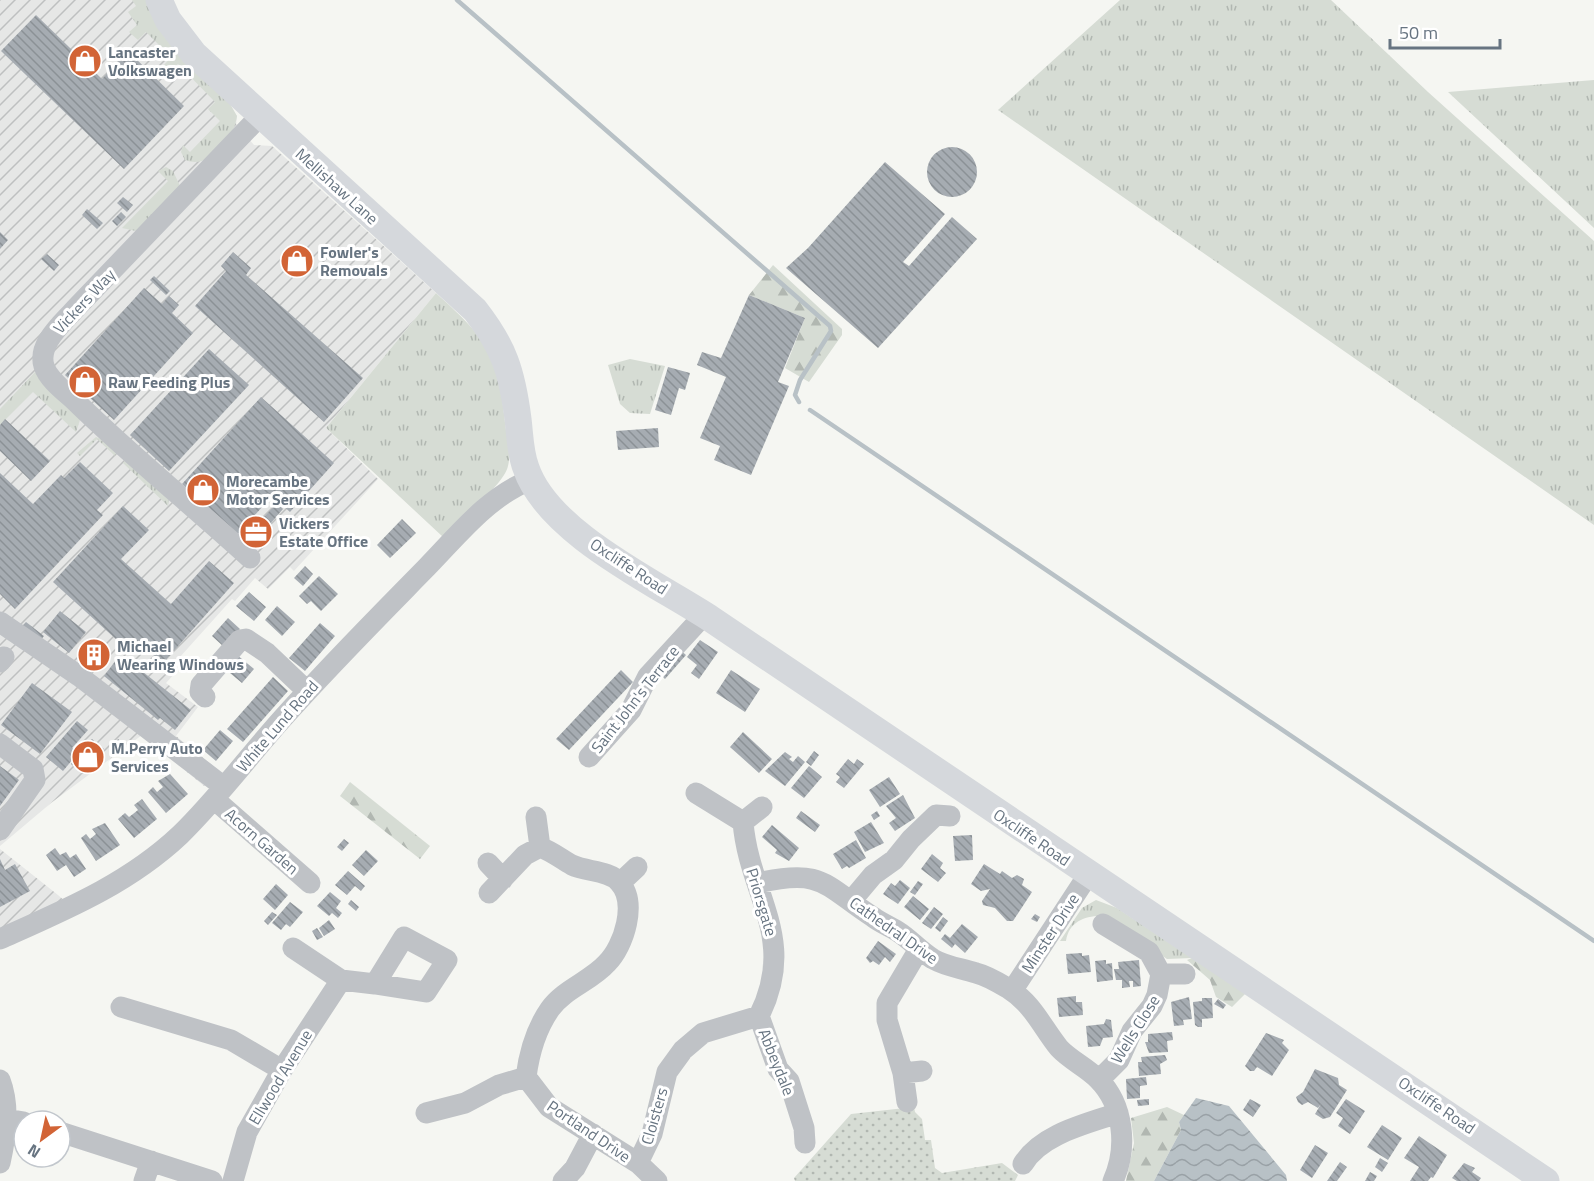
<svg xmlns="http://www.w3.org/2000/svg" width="1594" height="1181" font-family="'Titillium Web',sans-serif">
<defs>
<pattern id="industrial-furrows" width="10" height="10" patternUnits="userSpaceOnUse" patternTransform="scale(1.5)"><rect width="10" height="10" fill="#e6e7e6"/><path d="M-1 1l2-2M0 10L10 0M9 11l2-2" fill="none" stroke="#bec0c0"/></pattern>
<pattern id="grass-tufts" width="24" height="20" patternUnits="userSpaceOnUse" patternTransform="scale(1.5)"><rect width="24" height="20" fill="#d6dcd4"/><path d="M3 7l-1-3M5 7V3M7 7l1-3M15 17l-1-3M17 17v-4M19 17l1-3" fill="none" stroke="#b1b7b1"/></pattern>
<pattern id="forest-firs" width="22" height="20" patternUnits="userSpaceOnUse" patternTransform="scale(1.5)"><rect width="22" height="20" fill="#d6dcd4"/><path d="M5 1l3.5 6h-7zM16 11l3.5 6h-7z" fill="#b1b7b1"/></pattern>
<pattern id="park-dots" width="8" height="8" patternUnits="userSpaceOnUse" patternTransform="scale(1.5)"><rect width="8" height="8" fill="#d6dcd4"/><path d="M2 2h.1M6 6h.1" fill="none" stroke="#b1b7b1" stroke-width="1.8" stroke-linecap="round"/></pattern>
<pattern id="water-waves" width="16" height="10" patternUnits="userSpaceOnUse" patternTransform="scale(1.5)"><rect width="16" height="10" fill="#b8c1c6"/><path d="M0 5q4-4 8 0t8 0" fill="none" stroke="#99a1a6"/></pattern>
<pattern id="building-back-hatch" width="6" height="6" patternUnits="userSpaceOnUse" patternTransform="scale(1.5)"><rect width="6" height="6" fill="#a6acb2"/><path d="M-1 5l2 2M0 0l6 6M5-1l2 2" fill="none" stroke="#8b9196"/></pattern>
</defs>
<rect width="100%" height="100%" fill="#f5f6f2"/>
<!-- industrial -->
<path fill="url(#industrial-furrows)" d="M0,0H147L237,116L236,124L254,145L272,146L436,293L326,428L378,479L294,571L290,567L268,589L255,578L235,601L232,599L171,667L176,672L166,683L198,707L176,736L217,769L204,786L142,735L51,803L0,846Z
M0,849L58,895L66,902L0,933Z"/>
<!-- grass -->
<path fill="url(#grass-tufts)" d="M132,0H147L229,102L237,116C234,139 210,170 185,160L181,152L183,145L190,152L220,121L208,109L215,102L178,64L170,71L164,65L171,57L146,32L138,40L129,32L137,25L128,12L136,6Z
M1120,0H1331L1428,92L1594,241V525L998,110Z
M1594,80V228L1448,92Z
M166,167L173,171L180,186L136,231L122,228L168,181L158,171Z
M436,293C492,344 498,354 506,430C508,444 513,462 504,475C492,494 460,520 443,537L326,428Z
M630,359L665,366L650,414L630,413L620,404L608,365Z
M35,372L77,412L80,420L76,432L33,392L0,425V409Z
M96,437L106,441L116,453L115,456L97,439L80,456L77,453Z
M125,461L169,500L168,506L123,463Z
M1096,900L1117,908L1192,958L1167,959L1104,916C1086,915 1069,921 1066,941H1060L1082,908Z"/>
<!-- forest -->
<path fill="url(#forest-firs)" d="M773,265L842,329V335L809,382L785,368L805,318L749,295Z
M350,782L430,846L420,859L340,796Z
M1192,958L1247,992L1232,1007L1216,997L1210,980L1187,960Z
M1167,1107L1184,1115L1179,1122L1181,1130L1154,1181H1126L1134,1143L1131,1118Z"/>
<!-- park -->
<path fill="url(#park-dots)" d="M914,1107L915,1112L922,1119L925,1140H931L935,1168L942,1173L1002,1163L1018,1175L1015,1181H795L794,1178L851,1114Z"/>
<!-- water -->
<path fill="url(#water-waves)" d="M1196,1098L1229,1106L1286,1175L1287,1181H1154L1181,1130L1179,1122Z"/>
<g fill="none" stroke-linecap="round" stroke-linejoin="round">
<!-- stream -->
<path stroke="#b8c1c6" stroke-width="4.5" d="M457,0L830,326L831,331L800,380L795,395L799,402
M810,410L1594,941"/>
</g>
<!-- building -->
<path fill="url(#building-back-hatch)" d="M36,15L102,79L128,51L184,106L124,169L1,51Z
M927 172a25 25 0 1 1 50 0a25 25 0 1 1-50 0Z
M885,162L945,214L903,262L909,266L952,217L977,239L878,348L786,268L808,248Z
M123,197L133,205L127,212L117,203Z
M87,209L103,223L97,229L82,215Z
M121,212L126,217L117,226L112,221Z
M0,232L8,240L0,249Z
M233,252L251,268L246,275L363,378L324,422L195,306L226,271L221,266Z
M47,254L59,265L54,271L41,259Z
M154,276L170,291L166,295L150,280Z
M144,288L162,304L169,296L179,305L172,313L193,333L114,420L65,375Z
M749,295L805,318L778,382L789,386L751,475L714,460L720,446L700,438L726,377L697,365L702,352L721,358Z
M209,349L249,385L169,471L130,435Z
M668,367L690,373L685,390L679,388L671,415L655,410Z
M261,397L334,463L290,512L272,496L238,534L182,484Z
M5,419L50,461L31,481L0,451V425Z
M658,428L659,447L618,450L616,431Z
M80,462L113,493L97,510L103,515L15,609L0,594V473L33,504L61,475L64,478Z
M277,503L283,509L270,524L264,517Z
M123,506L149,530L121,559L171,604L209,561L234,583L163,663L138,641L129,651L53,582Z
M261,518L270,526L251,547L243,539Z
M402,519L416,533L390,558L377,545Z
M305,566L313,574L303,586L294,578Z
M319,576L338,594L321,611L311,601L307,604L299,596Z
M249,592L266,607L254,621L236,606Z
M277,606L295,622L282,636L265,620Z
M60,611L86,632L69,653L43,632Z
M228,618L240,629L224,647L212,636Z
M26,622L44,636L40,641L21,627Z
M320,623L335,636L305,671L289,658Z
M95,639L110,651L94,672L78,660Z
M700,640L718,652L699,679L691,673L697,665L687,657Z
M679,649L686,655L665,679L658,672Z
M236,654L254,669L242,683L224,668Z
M116,660L128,670L133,664L191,710L175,730L160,718L158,720L104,676Z
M621,670L633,682L569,750L556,739Z
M731,670L760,689L745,712L716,693Z
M273,677L288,691L243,742L227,729Z
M32,683L72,712L40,754L1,725Z
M77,721L88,730L72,748L78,753L63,771L46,757Z
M220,730L233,741L216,761L203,750Z
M743,732L772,759L759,773L730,747Z
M92,739L104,749L83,774L71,764Z
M118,739L123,743L120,748L114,745Z
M814,751L819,755L811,766L806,762Z
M785,752L792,757L789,759L793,762L798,756L805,762L785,786L765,771Z
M848,759L854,764L857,759L864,764L844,788L836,782L840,777L836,774Z
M0,766L19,780L0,806Z
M809,766L822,777L804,798L791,788Z
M170,774L188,794L166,813L148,792L153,787L157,792L163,787L158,781Z
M889,777L900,794L880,807L869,790Z
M903,795L915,818L895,831L889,823L896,818L886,806Z
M142,799L157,819L134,838L118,819L125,813L129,817L133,814L138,810L134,805Z
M801,811L820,825L815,832L796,818Z
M877,811L880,816L874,820L871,815Z
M871,822L884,843L865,852L854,832Z
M105,823L120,845L96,861L81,838L86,834L90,839L96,834L92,829Z
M772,825L799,848L789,861L775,853L777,850L762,837Z
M972,835L973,860L955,861L953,836Z
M344,839L349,843L342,851L337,847Z
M856,840L866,858L849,868L847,866L842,869L833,854Z
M55,848L60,855L66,852L70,858L76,854L86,869L74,877L66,865L57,871L46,855Z
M366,850L378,861L364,876L352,865Z
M932,854L943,863L940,868L946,873L938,882L921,869Z
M0,859L5,870L15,864L30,891L0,907Z
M984,864L1000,874L1002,871L1012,878L1017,875L1024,879L1022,885L1032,892L1013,921H1007L995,908L983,905L982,901L990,889L981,891L971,884Z
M348,871L365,886L361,891L355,886L347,895L335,885Z
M900,880L910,888L898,904L883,894L891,883L895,886Z
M918,881L923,884L915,895L910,892Z
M276,884L288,895L275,910L263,899Z
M330,892L341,901L336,908L342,913L338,918L332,913L329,916L317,906Z
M913,896L929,909L920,920L904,907Z
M351,900L359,907L356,911L348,904Z
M290,902L303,912L290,927L286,924L281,930L272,923Z
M934,907L943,914L931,929L922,923Z
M272,912L277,915L268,925L264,921Z
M1035,914L1040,917L1037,922L1031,919Z
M943,917L948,921L940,932L935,928Z
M329,920L335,929L324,936L319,928Z
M962,924L978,937L965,953L955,944L952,948L941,939L945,934L950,938Z
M317,928L323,937L317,940L312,931Z
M878,941L896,954L890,962L885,957L879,965L873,961L870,963L866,958Z
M1082,953V956L1089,955L1091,972L1068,974L1066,954Z
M1106,960V964L1112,963L1113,980L1097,982L1095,961Z
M1139,960L1141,986L1133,987V981H1129L1130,987L1122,988V980H1116L1114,969H1119L1118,962Z
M1076,996V1002H1082L1083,1015L1059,1017L1057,998Z
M1189,997L1192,1019L1183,1020L1184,1025L1174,1026L1171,1002Z
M1202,998H1212L1213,1018L1202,1019V1027H1198L1195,1025L1193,1002L1202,1001Z
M1218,999L1226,1005L1223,1009L1214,1004Z
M1106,1019L1111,1020L1113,1037L1103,1038L1100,1046L1088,1047L1086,1026L1104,1024Z
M1172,1032L1173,1040L1167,1041L1168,1052L1149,1053L1145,1042H1148V1034Z
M1266,1033L1284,1040L1282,1043L1289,1050L1272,1076L1257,1067L1254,1071H1250L1245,1066Z
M1165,1055L1167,1060L1160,1064L1161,1074L1139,1076L1138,1062H1142L1141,1057Z
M1315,1069L1338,1078L1339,1085L1347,1090L1330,1117L1323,1119L1315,1114L1321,1104L1318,1108L1308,1102L1302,1105L1298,1102L1296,1097L1303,1092Z
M1146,1077L1147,1085L1140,1086V1098L1127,1099L1126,1079Z
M1149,1099V1105L1138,1106L1137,1100Z
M1250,1099L1261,1105L1253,1117L1243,1110Z
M1346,1099L1365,1111L1350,1134L1338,1126L1343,1118L1336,1113Z
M1382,1125L1402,1138L1388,1160L1367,1147Z
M1419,1136L1447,1155L1433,1178L1431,1177L1428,1181H1410L1419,1167L1404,1158Z
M1315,1145L1328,1153L1312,1178L1300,1170Z
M1380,1158L1388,1163L1382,1172L1375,1167Z
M1340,1162L1347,1167L1337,1181H1327Z
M1464,1163L1475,1168L1472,1172L1481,1178L1479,1181H1457L1452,1178Z
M1370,1172L1377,1176L1374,1181H1365Z"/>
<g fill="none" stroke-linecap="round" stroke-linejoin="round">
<!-- minor -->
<path stroke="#bfc2c6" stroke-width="21" d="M250,558C192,505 130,455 74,400C64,391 48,379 44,366C37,344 63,323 75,309L260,116
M0,622L79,676L224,787
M0,662L4,657
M205,697L200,692L201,685L240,640L246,639L267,653L307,691
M0,744L33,769L35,780L0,830
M589,757L631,710L648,676L705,614
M696,793L743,822C749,896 798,938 759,1016
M214,799L310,883
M536,817L540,847
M743,822L762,807
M488,863L503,879
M620,883L637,867
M758,883C823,868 824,885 873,917C881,923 889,926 897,931C910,939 920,951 933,959C947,967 961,968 976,973C988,976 999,983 1009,989C1033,1004 1042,1027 1059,1048C1070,1060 1086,1067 1098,1079C1124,1105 1128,1148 1113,1181
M489,893L525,855L540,847C553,852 561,859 572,865C586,872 609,870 619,882C638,902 624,946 607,963C591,981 564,989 550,1009C536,1029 529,1054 526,1077
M852,900L873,875L894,860L911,839L936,815L950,816
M0,939C65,910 128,884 180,835C217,799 248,757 282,719C329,666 378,617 427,567C459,534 488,497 530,480
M293,948L341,980L375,984L404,937L447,960L426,992L375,984
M1161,974H1185
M1012,991L1088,875
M121,1007L231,1040L282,1070
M759,1016L778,1069L789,1081L804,1128L805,1143
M903,1073L922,1071
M526,1077L549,1107L638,1163L657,1181
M0,1080C10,1106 6,1136 0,1163
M1099,1080L1119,1060L1132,1031L1152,1006L1157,995L1161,974L1149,952L1103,924
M907,1102L903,1073L887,1020V1003L919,949
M426,1113L465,1103L499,1085L526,1077
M6,1119L24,1122
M60,1132L212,1181
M638,1163L652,1134L667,1072L683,1050L703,1033L759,1016
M1023,1164C1041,1134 1086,1124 1118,1113
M144,1181L151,1161
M233,1181L247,1132L282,1070L341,980
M563,1181L575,1168L593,1134"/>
<!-- major -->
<path stroke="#d5d8dc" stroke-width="27" d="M159,0L168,20L194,54L475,310C504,347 512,372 518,419C520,435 520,453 526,468C548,533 656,583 711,619L1546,1181"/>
</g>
<!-- icons -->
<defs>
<symbol id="shop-disc" viewBox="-11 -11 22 22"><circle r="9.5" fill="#d26436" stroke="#fff"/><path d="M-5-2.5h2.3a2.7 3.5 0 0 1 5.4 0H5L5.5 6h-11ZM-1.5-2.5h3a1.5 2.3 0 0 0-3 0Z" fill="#fff"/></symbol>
<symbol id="office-disc" viewBox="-11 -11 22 22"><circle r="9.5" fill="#d26436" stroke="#fff"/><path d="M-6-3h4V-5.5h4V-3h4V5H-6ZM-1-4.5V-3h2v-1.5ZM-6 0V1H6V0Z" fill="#fff"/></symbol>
<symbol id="building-disc" viewBox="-11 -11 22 22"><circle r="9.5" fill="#d26436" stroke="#fff"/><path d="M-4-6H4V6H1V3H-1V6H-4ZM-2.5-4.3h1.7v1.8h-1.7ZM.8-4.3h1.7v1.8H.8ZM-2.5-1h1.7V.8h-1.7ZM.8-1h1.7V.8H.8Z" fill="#fff"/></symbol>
</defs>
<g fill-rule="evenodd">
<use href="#shop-disc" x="66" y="42" width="38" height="38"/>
<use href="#shop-disc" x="278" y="242" width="38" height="38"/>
<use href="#shop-disc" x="66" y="363" width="38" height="38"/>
<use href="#shop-disc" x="184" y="471" width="38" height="38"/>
<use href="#office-disc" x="237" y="513" width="38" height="38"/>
<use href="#building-disc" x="75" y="636" width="38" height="38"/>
<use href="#shop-disc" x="69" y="738" width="38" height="38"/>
</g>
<g text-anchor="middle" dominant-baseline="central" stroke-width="6" stroke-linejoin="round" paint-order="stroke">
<!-- poi labels -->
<g font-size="16" font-weight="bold" fill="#677481" stroke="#fff" text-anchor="start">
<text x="108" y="52">Lancaster<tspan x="108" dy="18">Volkswagen</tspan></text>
<text x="320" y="252">Fowler's<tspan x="320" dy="18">Removals</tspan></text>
<text x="108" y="382">Raw Feeding Plus</text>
<text x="226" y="481">Morecambe<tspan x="226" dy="18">Motor Services</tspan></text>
<text x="279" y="523">Vickers<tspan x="279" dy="18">Estate Office</tspan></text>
<text x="117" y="646">Michael<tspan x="117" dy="18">Wearing Windows</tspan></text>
<text x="111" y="748">M.Perry Auto<tspan x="111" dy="18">Services</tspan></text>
</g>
<!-- street labels -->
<g font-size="16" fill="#677481" stroke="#fff">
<text transform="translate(337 186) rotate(42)">Mellishaw Lane</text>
<text transform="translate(84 301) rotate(-47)">Vickers Way</text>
<text transform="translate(629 566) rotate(33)">Oxcliffe Road</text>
<text transform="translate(635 699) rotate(-52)">Saint John's Terrace</text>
<text transform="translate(277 726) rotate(-49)">White Lund Road</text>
<text transform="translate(1032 837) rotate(34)">Oxcliffe Road</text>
<text transform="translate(262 841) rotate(41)">Acorn Garden</text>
<text transform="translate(762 902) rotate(73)">Priorsgate</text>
<text transform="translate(894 930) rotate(35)">Cathedral Drive</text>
<text transform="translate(1050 933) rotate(-57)">Minster Drive</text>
<text transform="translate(1135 1029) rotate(-58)">Wells Close</text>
<text transform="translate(777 1062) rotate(68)">Abbeydale</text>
<text transform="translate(280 1077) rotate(-59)">Ellwood Avenue</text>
<text transform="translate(1437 1105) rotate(34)">Oxcliffe Road</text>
<text transform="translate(654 1116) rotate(-74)">Cloisters</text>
<text transform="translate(589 1131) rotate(34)">Portland Drive</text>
</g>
</g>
<!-- north arrow -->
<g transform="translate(42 1139) rotate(213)"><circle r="28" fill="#ffffff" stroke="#c2c7cd" stroke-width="1.5"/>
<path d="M0-4.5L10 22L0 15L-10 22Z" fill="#d26436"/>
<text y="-9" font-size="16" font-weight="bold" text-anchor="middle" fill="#677481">N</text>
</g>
<!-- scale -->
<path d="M1390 39v9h110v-9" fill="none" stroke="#677481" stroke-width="3"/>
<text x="1399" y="39" font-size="18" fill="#677481" stroke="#ffffff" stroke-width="4.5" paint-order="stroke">50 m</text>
</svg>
